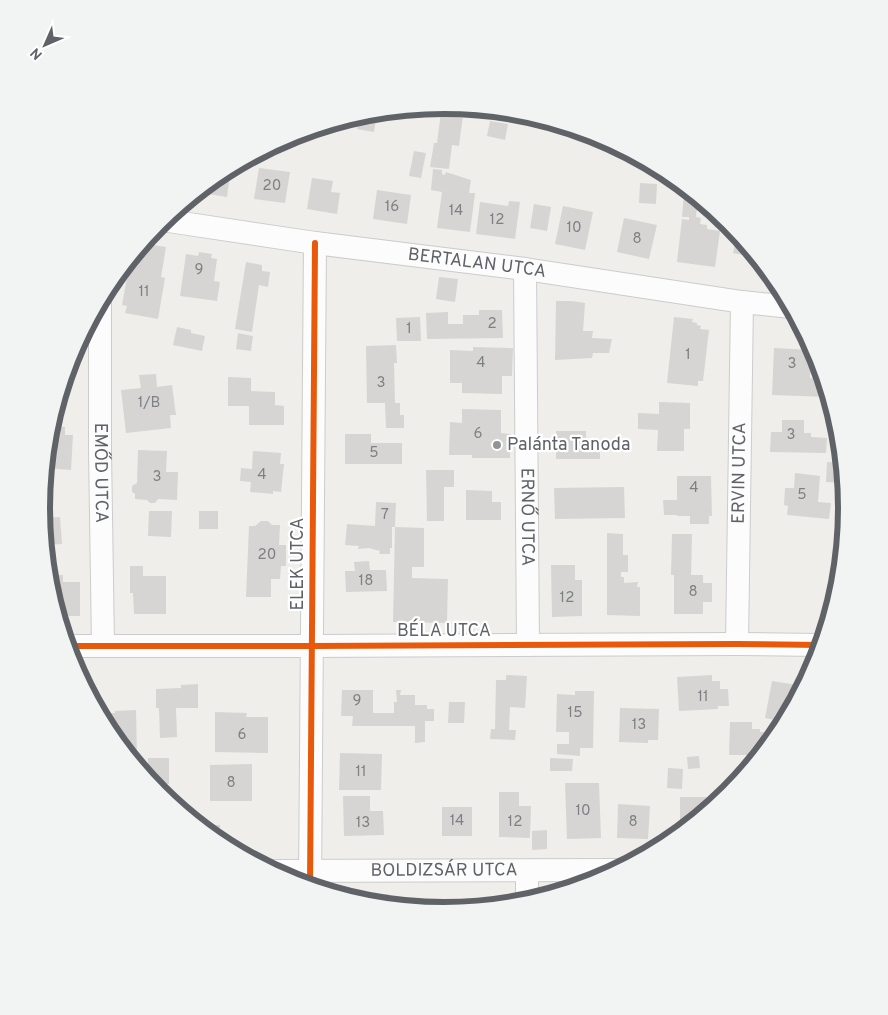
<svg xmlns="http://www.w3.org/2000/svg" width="888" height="1015" font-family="Overpass,sans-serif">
<rect width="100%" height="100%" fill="#efeeea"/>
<!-- building -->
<path fill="#d6d5d3" d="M442,105L464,107L459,146L452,145L449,169L430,167L434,143H437Z
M377,111L374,132L357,129L359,114Z
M490,121L508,124L505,140L487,136Z
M414,151L426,153L421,178L409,176Z
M231,167L227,197L196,192L220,172Z
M259,168L290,172L285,203L254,199Z
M433,169L442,170V174L445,175L446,172L471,180L469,193H475L470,232L437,228L442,192L431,190Z
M312,178L333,181L331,192L340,193L337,214L307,209Z
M640,183L657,184L656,204L639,203Z
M377,190L411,195L407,224L373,219Z
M684,193L693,194L698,197L696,217L701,218L700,224L707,225V229L720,231L715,267L677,262L682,219L689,220V217H682Z
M509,201L520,202L515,239L476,234L480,202L508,206Z
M534,204L551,207L547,231L530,228Z
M563,206L593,212L585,250L555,244Z
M624,218L657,225L649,259L617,252Z
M737,233L749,247L758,258L733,253Z
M145,240L153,241V245L166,247L161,277L165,278L158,319L125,313L127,306L122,305L128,272L124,271L126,263Z
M199,252L212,254L211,258L217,259L214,281L220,282L217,301L180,296L186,254L198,256Z
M246,262L262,265V271L270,272L268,287L259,285L252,332L235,329Z
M439,277L458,279L455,302L436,299Z
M556,301H572L585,303L583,331H593L592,338L612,339L609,353H593L592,358L555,360Z
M479,310H502L503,338L427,339L426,313L448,312V324H463V315H479Z
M420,317L421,341H397L396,318Z
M674,317L693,319L692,322L697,323V325L701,326L700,329L709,330L703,381H698V386L667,383Z
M177,327L191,330V333L205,336L202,351L173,345Z
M238,333L253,336L251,351L236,349Z
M396,345L397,363H394L395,403H400V415H404V428H386L385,403H367L366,346Z
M473,347L513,348L512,376H502V394L462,393V383H450V350L473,351Z
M774,348L811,350L810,378L824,379L829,397L772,395Z
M156,374L157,387L172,385L176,415H170L171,428L126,433L121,390L141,388L139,375Z
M228,377L251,378V391L275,392V405L284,406V425H249V406H228Z
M659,402L690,403V429H684V451H657L658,430L638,429V413L659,414Z
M462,409L501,410V433L511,434L510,458H472V455H449L450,422L462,423Z
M782,420H804V433H811V437L827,438L826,453L770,452L771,432H782Z
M50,426L65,427V435H73L71,470L45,468Z
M556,431H586V446H600V459H556Z
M345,434H371V443H402V464H345Z
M138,450L167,451L166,472H178L177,500L158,499L155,503H150L147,500L135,499V494L132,492V486L137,483Z
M253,451L281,453L280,464H284L281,492L273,491V494L250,492L251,482L240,481L241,468L252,469Z
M827,462L842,463L844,483L826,482Z
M426,470H454V487H444V521H427Z
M795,473L820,476L818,502L831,503L829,519L787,515L788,506L784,505L785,488H794Z
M677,476H711L712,516H709V524H690V516H677V515H664L663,500H677Z
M624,487L625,518L555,519L554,488Z
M466,490L492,491V502H501V520H466Z
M376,502L396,503L395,527H392V548H390V554H379L380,551L369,548L358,549L359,546L345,545L347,524L375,526Z
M149,511H172L171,537L148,536Z
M199,511H218V529H199Z
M60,517L62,544L45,545L42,518Z
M261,521H268L272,525H280L279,545H286V566H281L280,579H271V597H246L249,526H255Z
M395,527L424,528V567H412V578L448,579L447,623L393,622Z
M607,533L623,534V555H628V572H621V577H624V583L638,582L637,587H640V616L607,615Z
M672,534H692L691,575H703V583H712V602H703V614H674V575H671Z
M369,561L370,570H386L387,591L346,592L345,571H355L354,562Z
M551,565H575V580H582V616L552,617Z
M130,566H143V576H166V614H134L133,593H130Z
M49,575H63V582H80V616H58L49,586Z
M832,575H840L839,586L833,607Z
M506,675L527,676L525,708L510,707L509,730H516L515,740L490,739L491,729H495L496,680H506Z
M712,675V681H720V689H728L729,706H718V709L679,711L677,677Z
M772,681L803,686L784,722L765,718Z
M198,684V708H176L177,737L160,738L159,708H156V689L181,688V685Z
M342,690H373V713H394V702H397L396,690H401L400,695H415V705H427V709H434V721H425V742L415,743V726H352L353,716H341Z
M575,691H594L593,748H580V756L557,754V744H569V732H556L557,694L575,695Z
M449,702H465L464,723H448Z
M620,708L659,709L658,740H648V743L619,742Z
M136,710L137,756H130L108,730V713H115V711Z
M215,712L247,713L246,717H268V753L215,752Z
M730,722H752V729H760V732H778L759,755H729Z
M340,753L382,754L381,790H339Z
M699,756L700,768L688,769L687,757Z
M148,758H169V784H152L148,779Z
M550,758L573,759L572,771H550Z
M252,764V801H210V765Z
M668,768L683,769L682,789L667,788Z
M565,783H599L601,838L567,839Z
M499,792H519V806H531L530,838L499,837Z
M161,794H178V808L166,798Z
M343,796H370V811H383L384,835L344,836Z
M680,797H716V803L685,828H680Z
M618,804L650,806L648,839L617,838Z
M442,807H472V836H442Z
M199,825H220V842Z
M547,830V849L532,850V831Z
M389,894V905L371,903L370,895Z"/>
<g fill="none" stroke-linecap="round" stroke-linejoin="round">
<defs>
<g id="minor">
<path id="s1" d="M162,220L315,243L525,269L742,302L791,307"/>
<path id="s2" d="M525,269L528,645"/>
<path id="s3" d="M100,302V450L103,646"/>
<path id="s4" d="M737,644L742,302"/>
<path d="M67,646H312L737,644L821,645"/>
<path id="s5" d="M273,871L616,870"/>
<path d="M527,871V901"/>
<path d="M310,886L315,243"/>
</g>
</defs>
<!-- minor casing -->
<use href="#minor" stroke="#cbcccc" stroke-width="24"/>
<!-- minor -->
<use href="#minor" stroke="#fdfcfc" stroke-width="22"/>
<defs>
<path id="cycleway" d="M67,646H312L737,644L821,645
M310,886L315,243"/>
</defs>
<!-- cycleway casing -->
<use href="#cycleway" stroke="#fff" stroke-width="9"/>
<!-- cycleway -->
<use href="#cycleway" stroke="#e8590c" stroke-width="6"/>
</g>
<!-- markers -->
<circle fill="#919496" stroke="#fff" stroke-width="2" cx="497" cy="445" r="5"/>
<g text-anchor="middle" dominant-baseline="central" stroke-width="4.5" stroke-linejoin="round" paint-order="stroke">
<!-- number labels -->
<g font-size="15" fill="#7e8184">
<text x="272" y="186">20</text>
<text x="392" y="207">16</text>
<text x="456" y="211">14</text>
<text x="497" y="220">12</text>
<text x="574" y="228">10</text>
<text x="637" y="239">8</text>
<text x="199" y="270">9</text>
<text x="144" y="292">11</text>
<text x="492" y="324">2</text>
<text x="409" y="329">1</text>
<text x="688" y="355">1</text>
<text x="481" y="363">4</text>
<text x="792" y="364">3</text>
<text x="381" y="383">3</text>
<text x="149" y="403">1/B</text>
<text x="478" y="434">6</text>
<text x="791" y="435">3</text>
<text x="374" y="453">5</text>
<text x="262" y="475">4</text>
<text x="157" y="477">3</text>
<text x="694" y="488">4</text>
<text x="802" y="495">5</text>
<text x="385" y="515">7</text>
<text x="267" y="555">20</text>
<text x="366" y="581">18</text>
<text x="693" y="592">8</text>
<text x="567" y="598">12</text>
<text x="703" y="697">11</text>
<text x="357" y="701">9</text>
<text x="575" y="713">15</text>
<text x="639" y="725">13</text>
<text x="242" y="735">6</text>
<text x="361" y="772">11</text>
<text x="231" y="783">8</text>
<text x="583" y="811">10</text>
<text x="457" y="821">14</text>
<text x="515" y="822">12</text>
<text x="633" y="822">8</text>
<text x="363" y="823">13</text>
</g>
<!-- street labels -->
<g font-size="18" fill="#5f6368" stroke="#fff">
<text stroke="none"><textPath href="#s1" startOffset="318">BERTALAN UTCA</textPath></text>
<text stroke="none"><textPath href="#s4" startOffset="171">ERVIN UTCA</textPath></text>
<text stroke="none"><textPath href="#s3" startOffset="171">EMŐD UTCA</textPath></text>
<text stroke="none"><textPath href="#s2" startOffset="248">ERNŐ UTCA</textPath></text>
<text transform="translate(298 564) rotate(-90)">ELEK UTCA</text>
<text x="444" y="631">BÉLA UTCA</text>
<text stroke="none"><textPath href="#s5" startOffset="171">BOLDIZSÁR UTCA</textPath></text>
</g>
<!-- poi labels -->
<g font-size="18" fill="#5f6368" stroke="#fff" text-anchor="start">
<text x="507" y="445">Palánta Tanoda</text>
</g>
</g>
<!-- crop -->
<path d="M0 0H888V1015H0ZM50 508a394 394 0 1 1 788 0a394 394 0 1 1-788 0Z" fill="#f2f3f3" fill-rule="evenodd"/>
<path fill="none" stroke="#5f6368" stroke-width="6" d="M50 508a394 394 0 1 1 788 0a394 394 0 1 1-788 0Z"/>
<!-- north arrow -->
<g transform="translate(45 45) rotate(225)" stroke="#ffffff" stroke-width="4" paint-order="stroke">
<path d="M0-4L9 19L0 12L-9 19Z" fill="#5f6368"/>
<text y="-8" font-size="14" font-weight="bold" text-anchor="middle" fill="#5f6368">N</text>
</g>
</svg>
